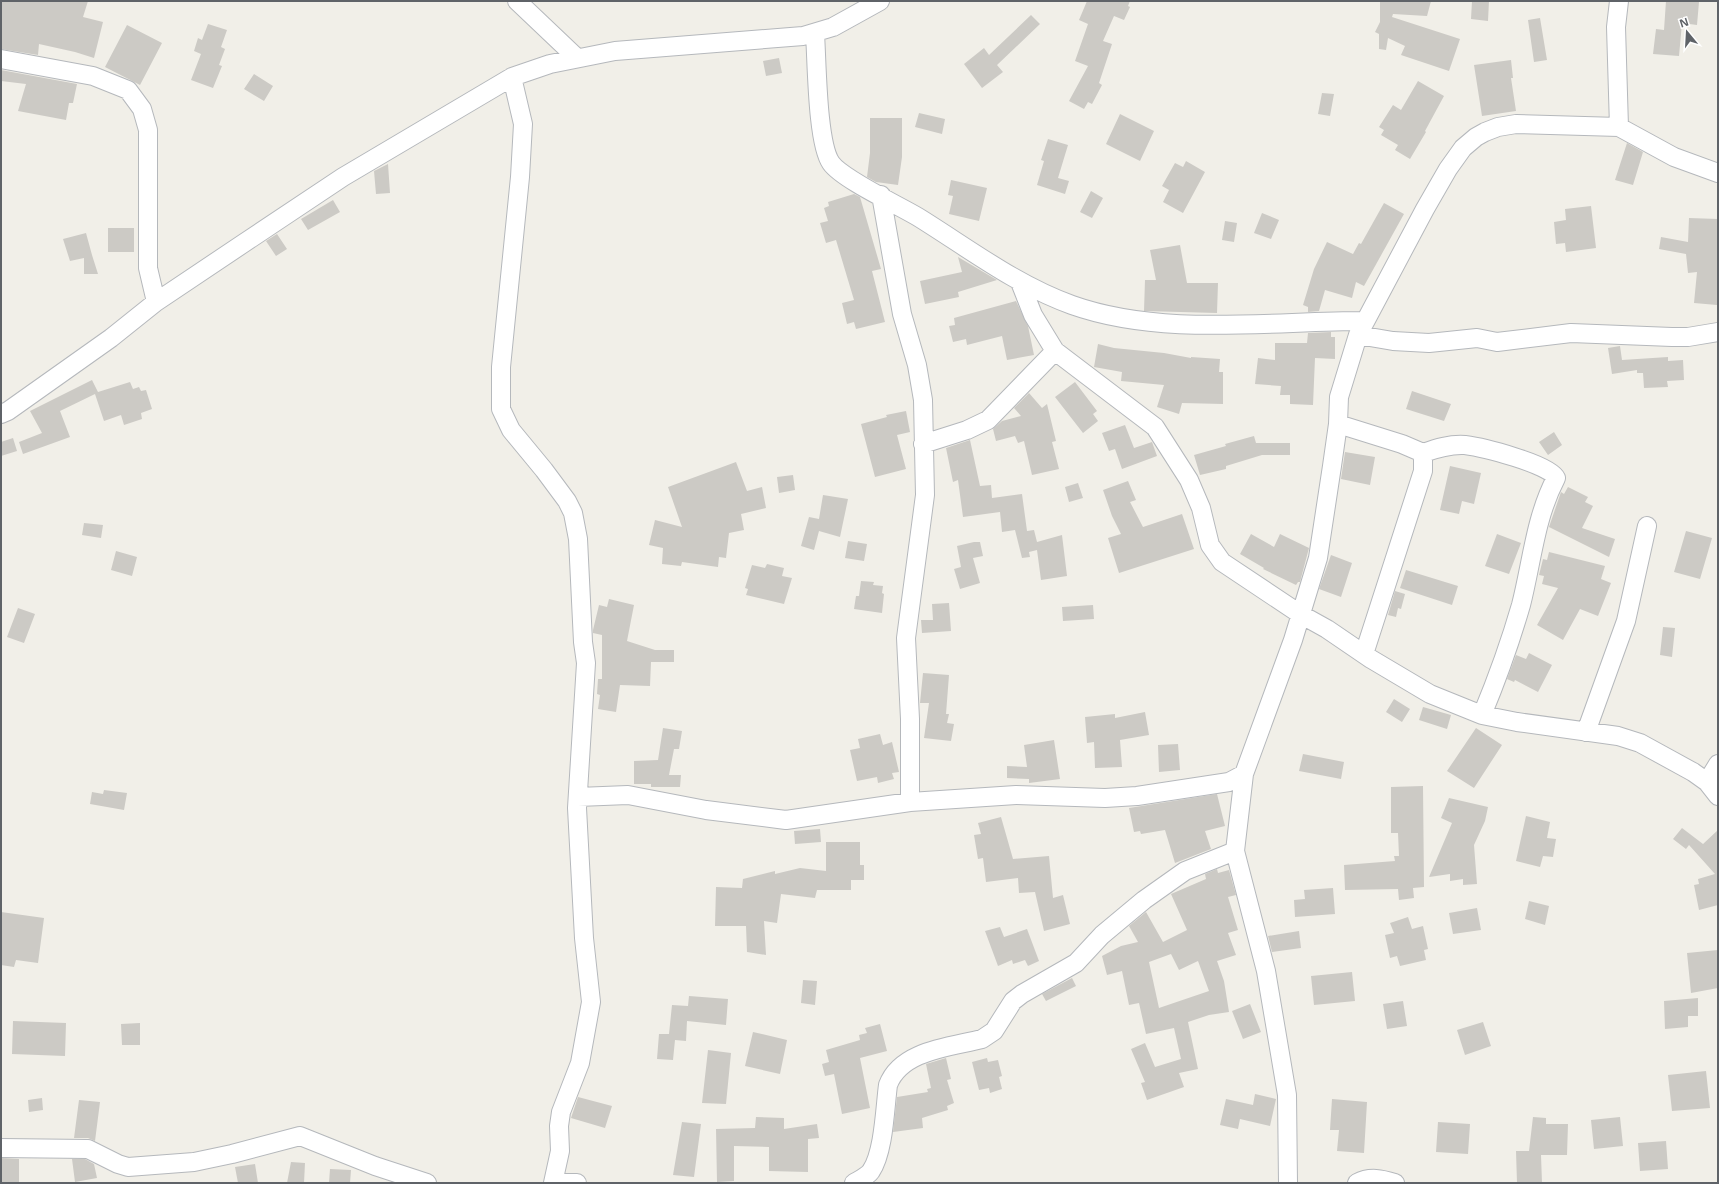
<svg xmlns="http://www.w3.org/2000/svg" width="1719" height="1184" font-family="'Noto Sans',sans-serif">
<rect width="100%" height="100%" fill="#f1efe8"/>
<!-- building -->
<path fill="#cccac5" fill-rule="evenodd" d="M1,1H88L83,17L103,22L94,58L75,52L39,44L38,55L1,49Z
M1087,1H1130L1128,6L1130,7L1124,20L1114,16L1103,41L1112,44L1099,83L1102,85L1092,104L1088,102L1084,109L1069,101L1088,66L1075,61L1088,24L1079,20Z
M1380,1H1431L1427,16L1393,14L1392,17L1460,39L1449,71L1401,55L1405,46L1388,38L1386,50L1379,49V34L1375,32L1380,22Z
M1472,1H1489L1488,21L1471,19Z
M1666,1L1699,2L1697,25L1682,23L1679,56L1653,54L1656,29L1664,30Z
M1031,15L1040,24L997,65L1003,72L982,88L964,64L984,48L989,55Z
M1540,18L1547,60L1534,62L1528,20Z
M208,24L227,30L221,47L225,49L219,65L222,66L213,88L191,80L201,54L194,51L198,38L202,40Z
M127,25L162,43L140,85L105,67Z
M779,58L782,73L766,76L763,61Z
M1511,60L1513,78H1511L1516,111L1482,116L1474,65Z
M1,70L77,84L73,103H69L66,120L18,111L26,84L1,81Z
M254,74L273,86L264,101L244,89Z
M1418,81L1444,96L1425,131L1426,132L1410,159L1395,150L1398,145L1381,135L1384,130L1379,127L1393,105L1401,110Z
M1322,93L1334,94L1330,116L1318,114Z
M919,113L945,119L942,134L915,127Z
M1120,114L1154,131L1140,161L1106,144Z
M870,118H902V157L898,185L876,182L867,177L870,153Z
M1048,139L1068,145L1058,178L1069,181L1065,194L1037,185L1044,161L1041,160Z
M1627,143L1643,152L1633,185L1615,180Z
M1186,161L1205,172L1183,213L1163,202L1169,190L1162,186L1175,163L1183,167Z
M388,164L390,193L376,194L374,171Z
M951,180L987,188L979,221L949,214L953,196L948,195Z
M1091,191L1103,198L1092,218L1080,212Z
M854,194L860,197L881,269L872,271L885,322L856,329L854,322L847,324L842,303L854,300L836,240L826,243L820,223L828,221L824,208L829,206L828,202Z
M333,200L340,212L308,230L301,219Z
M1384,203L1404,214L1364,286L1356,282L1352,298L1325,290L1319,311L1308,312V307L1303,305L1314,269L1327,242L1353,254L1359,243L1361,244Z
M1591,206L1596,248L1566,252L1565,243L1556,244L1554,222L1566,220L1565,209Z
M1262,213L1279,220L1271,239L1254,233Z
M1689,218L1718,219L1717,305L1694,303L1697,272L1688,273L1686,254L1659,249L1661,237L1688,242Z
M1225,221L1237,223L1234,242L1222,240Z
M108,228H134V252H108Z
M86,233L92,255L98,274H84V258L70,261L63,239Z
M277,234L287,249L276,256L266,241Z
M1180,245L1187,283H1218L1217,313L1144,311L1145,280H1156L1150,250Z
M958,257L997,280L958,292L959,297L925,304L920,281L962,272Z
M1016,301L1028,326L1034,355L1007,360L1002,336L967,345L966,339L953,342L949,326L955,325L954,318Z
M1331,332V337H1335V359L1315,358L1313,405L1290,404V395H1280L1281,386L1255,384L1258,358L1275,360V343H1307L1308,333Z
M1098,344L1114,348L1164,353L1191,358V357L1220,359L1219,372H1223V404L1182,403L1179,414L1157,407L1164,385L1121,381L1122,372L1094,367Z
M1620,346L1622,360L1668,357V361L1683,360L1684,380L1667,381L1668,387L1644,388L1643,373H1637V370L1612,374L1608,348Z
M92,380L98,392L130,382L133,389L139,387L141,391L146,390L152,409L141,413L142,419L124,425L121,415L104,421L95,394L60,411L70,437L23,454L19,442L42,433L30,411Z
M1075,382L1097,411L1093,414L1098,421L1083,433L1055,397Z
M1412,391L1451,404L1444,421L1406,409Z
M1029,393L1042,408L1047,404L1056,441L1052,442L1059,469L1032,475L1024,441L1018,443L1015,436L996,441L993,429L1002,421L1021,416L1014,408Z
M906,411L910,432L897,435L906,469L875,477L861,424L887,417L886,415Z
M1125,425L1134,448L1152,442L1157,456L1122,469L1115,449L1109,451L1102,433Z
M1554,432L1562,445L1548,455L1539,442Z
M1254,436L1256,443H1290V455H1262L1226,466V469L1200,475L1194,455L1226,446L1225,444Z
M13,438L17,451L1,456V442Z
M970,440L980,486L991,485L992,498L1022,494L1027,531L1034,530L1037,542L1062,535L1067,576L1041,580L1037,550L1029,552L1030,557L1022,558L1015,530L1002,532L1000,512L963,517L958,480L953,482L946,448Z
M1345,452L1375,457L1370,485L1341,479Z
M736,462L747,491L762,487L766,508L741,514L744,530L729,533L726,558L719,557L718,567L682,562L681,566L662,564L663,548L649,545L655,520L682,527L668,487Z
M1450,466L1481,473L1474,504L1462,501L1459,514L1440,510Z
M793,475L795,490L779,493L777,477Z
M1128,481L1136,500L1130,502L1143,527L1182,514L1194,549L1119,573L1108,538L1121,534L1112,516L1103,490Z
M1078,483L1083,498L1069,502L1065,487Z
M1568,487L1588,497L1585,502L1593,506L1582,528L1615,539L1609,557L1549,527L1561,492L1564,494Z
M823,495L848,499L840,537L819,531L814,550L801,546L809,517L819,519Z
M84,523L103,525L101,538L82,535Z
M1686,531L1712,538L1700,579L1674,572Z
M1251,534L1274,547L1280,534L1309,548L1300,582H1298L1296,585L1263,569L1264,568L1240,554Z
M1497,534L1521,543L1509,574L1485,566Z
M848,541L867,544L864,561L845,558Z
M974,542H980L983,556L973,558L980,583L960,589L954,569L961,567L957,546Z
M116,551L137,557L132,576L111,570Z
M1549,552L1605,566L1601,579L1611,583L1598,616L1580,609L1563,640L1537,625L1558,588L1542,584L1544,576L1539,575L1543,559L1547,560Z
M1331,555L1352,563L1341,597L1319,589Z
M767,564L784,568L782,576L792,578L784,604L746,595L748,589L745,588L752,565L765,568Z
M1406,570L1458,586L1452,605L1400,588Z
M861,581L874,582L873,585L883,586L882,593L884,594L882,613L854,609L856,596H859Z
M1395,591L1405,594L1401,609L1398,608L1396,617L1388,615Z
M609,599L634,605L627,641L655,650H674V662H651L650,686L620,685L616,712L598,709L600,695L597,694L598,679H602V635L593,633V630L599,605L607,607Z
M949,603L951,631L922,633L921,620H933L932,604Z
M1093,605L1094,619L1063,621L1062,607Z
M18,608L35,614L24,643L7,637Z
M1663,627L1675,628L1672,657L1660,655Z
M1529,653L1552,665L1538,692L1515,680L1514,682L1507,679L1516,655L1526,659Z
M923,673L949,675L946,714H949L947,723L954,724L951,741L924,738L929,703H920Z
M1394,699L1410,709L1402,722L1386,712Z
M1423,707L1451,715L1447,729L1419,720Z
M1145,712L1149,735L1120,740L1122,767L1095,768L1094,742L1087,743L1085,717L1115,714V718Z
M663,728L682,731L679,749H674L669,775H681L680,787H651V784H634V761L658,760Z
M1476,728L1502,745L1474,788L1447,771Z
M880,734L883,745L892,742L899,772L892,773L894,779L878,783L877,777L857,781L850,750L860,748L858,739Z
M1054,740L1060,779L1029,783V779L1007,778V766L1027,767L1024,745Z
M1178,744L1180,770L1159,772L1158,745Z
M1303,754L1344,762L1341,779L1299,771Z
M1423,786L1424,887L1413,888L1414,898L1399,900L1398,889L1345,890L1344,865L1395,861L1394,856H1399L1398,833H1391V787Z
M104,790L127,793L124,810L90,804L92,792L103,794Z
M1217,794L1225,826L1205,831L1211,849L1175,863L1165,830L1141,834L1140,831L1134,832L1129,808Z
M1449,798L1488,807L1485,821L1474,845L1477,884L1463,885V879L1450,881V874L1429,877L1452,823L1441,818Z
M1526,816L1550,822L1547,838L1556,839L1553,857L1543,856L1540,867L1516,861Z
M1001,817L1013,859L1049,856L1053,898L1063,895L1070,924L1044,931L1035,892L1019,893L1018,878L986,882L983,858L978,859L974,835L981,834L978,823Z
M1682,828L1703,844L1718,830V905L1699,910L1694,885L1699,884L1698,879L1715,874L1689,845L1686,849L1673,839Z
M820,829L821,842L795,844L794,831Z
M826,842H860V865H864V880H851V890H817L815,898L781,894L777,923L764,921L766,955L747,952L746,926H715L716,887L742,888L743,879L775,871V874L800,868L826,871Z
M1217,869L1218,873L1229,870L1236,895L1228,897L1238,930L1228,933L1236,955L1217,961L1224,981L1229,1012L1209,1015L1188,1022L1198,1069L1179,1073L1184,1087L1147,1100L1141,1083L1145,1082L1131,1049L1145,1043L1155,1067L1181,1059L1174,1028L1146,1034L1139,1003L1129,1005L1122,971L1107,975L1102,956L1121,946L1138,942L1129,926L1146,912L1163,942L1187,930L1171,894L1206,879L1205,874ZM1171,954L1179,970L1198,961L1209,991L1159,1008L1149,962Z
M1333,888L1335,914L1295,917L1294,900L1305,899L1304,890Z
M1529,901L1549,906L1545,925L1525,919Z
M1477,908L1481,930L1453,934L1449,913Z
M1,912L44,918L38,963L16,960L14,967L1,965Z
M1408,917L1412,929L1423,926L1428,949L1424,950L1426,960L1400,966L1397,956L1390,958L1385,935L1394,933L1390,923Z
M1000,927L1004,937L1027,929L1039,961L1028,966L1025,960L1013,964L1012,960L998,966L985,931Z
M1299,931L1301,948L1272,952L1268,936Z
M1718,950V988L1691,993L1687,953Z
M1352,972L1355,1001L1314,1005L1311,976Z
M1072,978L1076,986L1046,1001L1042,994Z
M803,980L817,981L815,1005L801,1003Z
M689,996L728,999L726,1025L687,1021L686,1041L675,1040L673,1060L657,1059L659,1034H669L672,1005L688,1006Z
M1698,998V1016H1688V1027L1665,1029L1664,1001Z
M1403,1001L1407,1026L1387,1029L1383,1004Z
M1250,1004L1261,1032L1243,1039L1232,1011Z
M13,1021L66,1023L65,1056L12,1054Z
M1483,1022L1491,1046L1465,1055L1457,1030Z
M140,1023V1045H122L121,1024Z
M880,1024L887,1051L860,1058L870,1108L842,1114L834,1074L825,1076L822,1064L829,1062L826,1050L860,1040L859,1035L867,1033L865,1028Z
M753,1032L787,1040L780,1074L745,1066Z
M708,1050L731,1053L726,1104L702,1103Z
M946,1058L951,1079L947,1080L954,1103L947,1106L948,1110L922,1118L923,1128L893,1132L897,1097L928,1092L927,1089L931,1088L926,1064Z
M987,1058L988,1062L998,1060L1002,1076L999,1077L1002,1089L990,1093L989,1088L979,1090L972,1062Z
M1706,1071L1710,1108L1672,1111L1668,1075Z
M1255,1094L1276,1099L1270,1126L1240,1119L1238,1129L1220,1125L1226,1099L1253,1105Z
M578,1097L612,1106L605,1128L571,1118Z
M42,1098L43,1110L29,1112L28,1100Z
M1332,1099L1367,1102L1364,1153L1337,1151L1339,1130H1330Z
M79,1100L100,1102L95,1141L88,1138H74Z
M756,1117L784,1118V1129L817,1124L819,1138L808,1139V1172L769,1171V1147L734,1146V1181L717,1182L716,1129L755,1128Z
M1533,1117L1546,1118V1124H1568L1567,1155H1541L1542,1183H1517L1516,1151H1529Z
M1620,1117L1623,1146L1594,1149L1591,1120Z
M682,1122L701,1124L694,1177L673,1175Z
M1438,1122L1470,1124L1468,1154L1436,1152Z
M1666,1141L1668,1169L1640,1171L1638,1143Z
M1,1158L19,1159V1183H1Z
M72,1159H85L94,1164L97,1178L75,1182Z
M291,1162L305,1163L304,1183H287Z
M255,1164L258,1183H238L235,1167Z
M330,1169L351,1170L350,1183H329Z"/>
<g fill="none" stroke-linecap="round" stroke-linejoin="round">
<defs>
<path id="minor" d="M517,1L577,58
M1619,1L1616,27L1619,127
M815,34C817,62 817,143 831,163C842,179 898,205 918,217C968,248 1016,285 1072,305C1162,337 1270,321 1364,321
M1,59L93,76L128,90L142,109L148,130V268L156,302
M512,77L523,124L520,177L501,367V409L511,430L544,470L567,501L573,513L578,539L583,642L586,663L577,808L584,938L591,1002L580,1063L561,1112L559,1126L560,1151L553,1183
M881,195L902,314L917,365L923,400L925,495L906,638L910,719V802
M1020,282L1033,315L1055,351L1155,427L1189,480L1201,508L1210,545L1222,562L1300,614L1327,629L1371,659L1430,694L1482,715L1517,722L1618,736L1640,743L1693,772L1707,782L1718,796
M1358,335L1393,341L1429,343L1477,338L1497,342L1571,333L1672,337H1688L1718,332
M1,414L8,411L111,338L156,302L244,243L343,177L512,77L550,64L615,51L803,36L833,27L880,1
M1338,424L1402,444L1423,453V471L1364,654
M923,444L967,430L988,420L1055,351
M1423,453C1437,448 1450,444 1465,445C1481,447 1550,464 1556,478C1535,518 1532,562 1521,605C1510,643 1497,679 1482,715
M1586,732L1626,621L1647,526
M1707,782L1718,764
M578,797L628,795L706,810L786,820L910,802L1016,795L1105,798L1137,796L1229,782L1244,774
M1,1148L88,1149L118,1164L128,1167L194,1162L232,1154L300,1136L375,1166L427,1183
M564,1183H577
M854,1183C859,1180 868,1176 871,1171C884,1152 885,1107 888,1085C901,1050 951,1047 982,1039L994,1031L1013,1001L1022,994L1076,963L1102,935L1144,900L1185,871L1235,851
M1288,1183L1287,1095L1266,971L1235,851L1244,774L1293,640L1318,558L1332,466L1338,424L1339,397L1358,335L1425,209L1448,169L1463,148L1476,137L1485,132L1498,127L1516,124L1619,127L1674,157L1718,173
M1357,1183C1370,1176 1382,1179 1395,1183"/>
</defs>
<!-- minor casing -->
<use href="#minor" stroke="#b5b8bc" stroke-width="20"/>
<!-- minor -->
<use href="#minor" stroke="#fff" stroke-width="18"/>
</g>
<!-- border -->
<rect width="1719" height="1184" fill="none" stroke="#5f6368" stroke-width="4"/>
<!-- north arrow -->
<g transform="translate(1687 32) rotate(342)" stroke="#ffffff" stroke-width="3" paint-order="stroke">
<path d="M0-3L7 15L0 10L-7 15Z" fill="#5f6368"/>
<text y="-6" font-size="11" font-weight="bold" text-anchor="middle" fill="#5f6368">N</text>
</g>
</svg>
